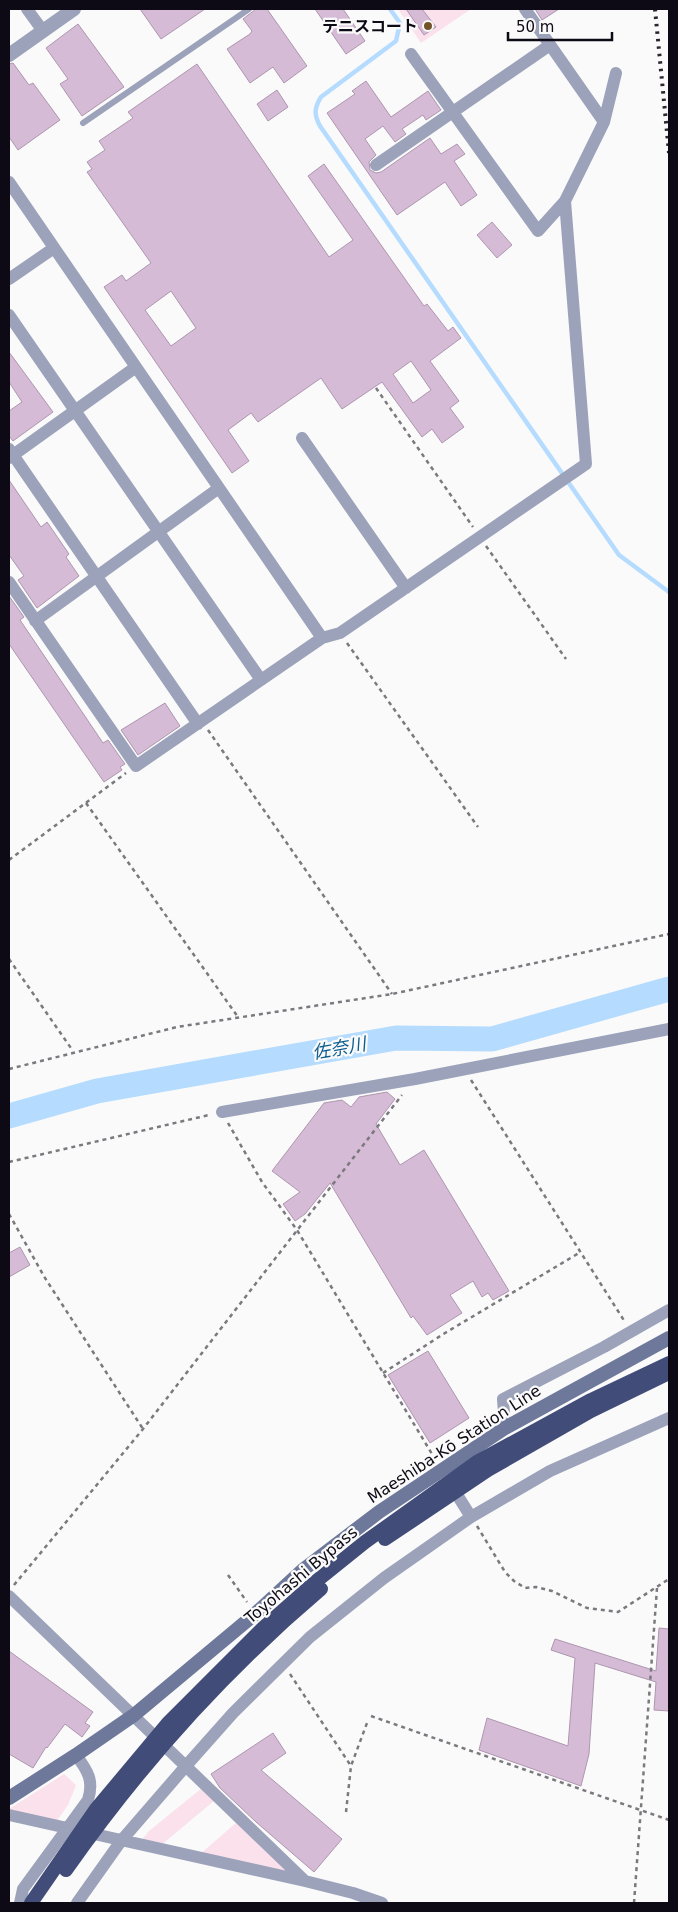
<svg xmlns="http://www.w3.org/2000/svg" width="678" height="1912" font-family="'DejaVu Sans','Noto Sans JP',sans-serif">
<rect width="100%" height="100%" fill="#fafafa"/>
<!-- green -->
<path fill="#fae1eb" d="M398,9H471L421,43Z
M64,1774L76,1785L68,1805L56,1822L9,1809Z
M202,1788L215,1800L160,1846L140,1842L149,1831Z
M237,1822L290,1872L199,1855Z"/>
<g fill="none" stroke-linecap="round" stroke-linejoin="round">
<!-- stream -->
<path stroke="#b5dcfe" stroke-width="4.5" d="M390,9L400,23L396,41L321,97C314,108 314,115 320,126L619,555L669,592"/>
<!-- river -->
<path stroke="#b5dcfe" stroke-width="25" d="M9,1116L97,1091L396,1038L492,1039L669,989"/>
</g>
<!-- building -->
<path fill="#d5bbd6" stroke="#ae96af" fill-rule="evenodd" d="M140,9H205L161,39Z
M256,9H267L307,66L284,83L273,67L250,83L227,49L250,34L252,31L243,19Z
M315,9H343L365,41L346,54Z
M406,9H422L436,27L424,35Z
M535,9H559L542,20Z
M78,24L124,87L82,116L60,84L68,79L46,48Z
M13,63L29,85L33,83L60,120L18,150L9,137V64Z
M197,64L329,257L353,240L308,176L324,164L424,306L427,304L448,331L453,327L461,338L430,361L459,401L450,408L464,427L442,443L432,429L422,437L382,382L342,409L321,378L258,422L251,413L228,430L249,461L232,473L104,287L122,275L126,281L151,263L87,172L92,169L87,162L105,150L99,141L133,118L128,112ZM171,291L196,328L171,346L145,310ZM411,361L431,390L413,403L393,374Z
M366,81L391,117L428,91L441,110L426,120L423,115L402,129L406,134L395,142L383,126L365,139L376,155L369,162L370,170L376,173L381,172L430,138L441,154L457,144L465,154L454,161L477,195L461,206L445,182L397,215L327,113L355,94L352,91Z
M277,90L288,107L268,121L257,104Z
M492,222L512,245L497,258L477,235Z
M9,352L53,412L13,441L9,436V411L22,402L9,382Z
M9,480L41,527L47,522L69,554L66,557L79,576L37,608L18,580L24,576L9,555Z
M9,596L24,617L20,620L103,743L108,740L125,764L120,767L122,770L104,782L9,644Z
M165,703L180,726L138,755L121,730Z
M387,1092L395,1099L376,1124L400,1165L424,1150L509,1291L493,1300L488,1293L482,1297L473,1281L450,1295L462,1313L427,1335L413,1316L411,1318L330,1183L305,1214L295,1221L283,1204L300,1192L272,1171L324,1103L342,1100L351,1107L359,1097Z
M20,1247L30,1265L9,1277V1253Z
M428,1351L469,1418L430,1443L388,1375Z
M659,1628L669,1629V1711L654,1710L656,1682L595,1663L589,1754L581,1786L479,1750L487,1718L568,1746L575,1658L551,1650L555,1639L656,1671Z
M9,1651L93,1712L85,1723L90,1726L82,1737L65,1724L47,1748L46,1747L33,1768L9,1754Z
M273,1733L286,1753L261,1770L342,1839L314,1872L256,1822L220,1788L211,1774Z"/>
<g fill="none" stroke-linecap="round" stroke-linejoin="round">
<!-- path -->
<path stroke="#7b787e" stroke-width="2.5" stroke-dasharray="4 4" stroke-linecap="butt" d="M376,388L473,527
M486,546L566,659
M347,643L478,827
M208,730L392,994
M86,803L238,1017
M9,860L126,773
M9,959L73,1051
M9,1069L177,1027L392,994L669,934
M471,1080L625,1322
M228,1123L262,1182L297,1230L435,1459
M9,1162L209,1115
M9,1214L45,1278L143,1429
M383,1373L445,1333L579,1253
M477,1526L505,1572L514,1581L525,1588L536,1587L552,1591L587,1608L618,1612L669,1579
M228,1575L247,1602
M14,1585L143,1429L402,1095
M290,1674L351,1766
M371,1716L669,1820
M346,1812L351,1766L367,1723
M634,1903L657,1588"/>
<!-- service -->
<path stroke="#9ba2ba" stroke-width="6" d="M83,123L249,9"/>
<!-- minor -->
<path stroke="#9ba2ba" stroke-width="12" d="M27,9L43,31
M525,9L604,122
M411,54L538,231L565,201L604,122L616,73
M376,165L550,45
M9,182L322,638
M9,279L54,248
M9,315L261,680
M302,438L406,588
M9,449L198,724
M9,458L136,367
M9,582L136,766L322,638L340,633L586,464L565,201
M35,621L219,488
M222,1112L415,1079L669,1029
M505,1428L503,1399L604,1347L669,1310
M451,1485L471,1517
M9,1596L305,1881
M9,1815L305,1881L353,1893L382,1903
M20,1903L23,1889L88,1800C94,1781 88,1771 76,1755
M77,1903L121,1841L185,1767L233,1713L310,1637L384,1578L471,1517L550,1471L669,1418"/>
<!-- tertiary -->
<path stroke="#9ba2ba" stroke-width="14" d="M9,55L74,9"/>
<!-- secondary -->
<path stroke="#6e789a" stroke-width="14" d="M9,1798L76,1755L134,1715L255,1614L304,1569L379,1512L505,1428L669,1338"/>
<!-- rail -->
<path stroke="#2a2630" stroke-width="4" stroke-dasharray="2.5 5" stroke-linecap="butt" d="M655,9L669,153"/>
<!-- trunk-bridge -->
<path stroke="#414d78" stroke-width="14" d="M385,1539L488,1470L591,1411L669,1373
M66,1870C139,1766 224,1671 321,1589
M31,1903L96,1809L168,1723L263,1628L314,1583L365,1542L477,1462L591,1400L669,1363"/>
</g>
<!-- markers -->
<circle fill="#735429" stroke="#fafafa" stroke-width="2" cx="428" cy="26" r="5"/>
<g text-anchor="middle" dominant-baseline="central" stroke-width="4.5" stroke-linejoin="round" paint-order="stroke">
<!-- poi labels -->
<g font-size="16" font-weight="bold" fill="#0e0a15" stroke="#fafafa" text-anchor="end">
<text x="418" y="26">テニスコート</text>
</g>
<!-- street labels -->
<g font-size="16" fill="#0e0a15" stroke="#fafafa">
<text transform="translate(454 1444) rotate(-33)">Maeshiba-Kō Station Line</text>
<text transform="translate(301 1575) rotate(-40)">Toyohashi Bypass</text>
</g>
<!-- water labels -->
<g font-size="18" font-style="italic" fill="#0d5d8f" stroke="#fafafa">
<text transform="translate(339 1048) rotate(-10)">佐奈川</text>
</g>
</g>
<!-- border -->
<rect width="678" height="1912" fill="none" stroke="#0e0a15" stroke-width="20"/>
<!-- scale -->
<path d="M508 32v8h104v-8" fill="none" stroke="#0e0a15" stroke-width="2.5"/>
<text x="516" y="32" font-size="15" fill="#0e0a15" stroke="#fafafa" stroke-width="4" paint-order="stroke">50 m</text>
</svg>
